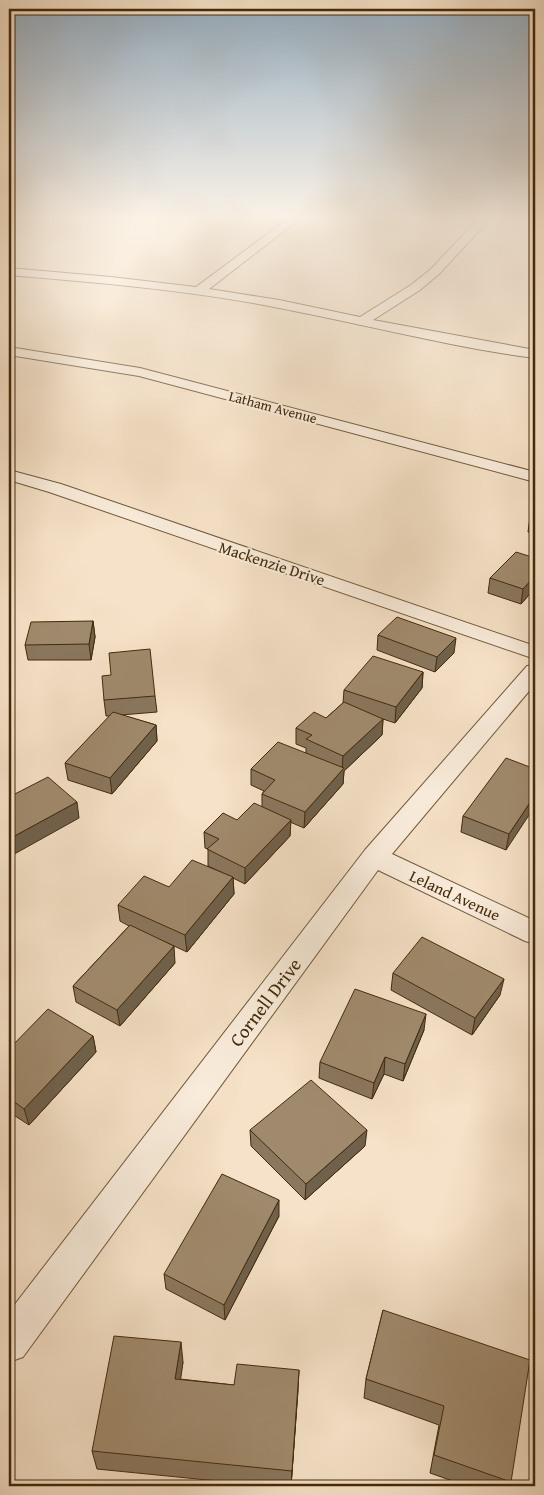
<svg xmlns="http://www.w3.org/2000/svg" width="544" height="1495" font-family="'Gentium Book Plus',serif">
<rect width="100%" height="100%" fill="#f6e2c8"/>
<filter id="stains"><feTurbulence type="fractalNoise" baseFrequency=".004" numOctaves="4"/><feColorMatrix values="0 0 0 0 .2 0 0 0 0 .09 0 0 0 0 .02 0 0 0 .5 -.17"/></filter>
<radialGradient id="worn" r=".72"><stop offset=".6" stop-color="#630" stop-opacity="0"/><stop offset="1" stop-color="#630" stop-opacity=".3"/></radialGradient>
<g fill="none" stroke-linecap="round" stroke-linejoin="round">
<defs>
<path id="street" d="M289,218H301L209,289L279,300L360,317L411,285L431,269L479,218H491L439,274L420,290L373,320L535,350V358C449,347 364,324 279,308C190,290 99,283 9,275V268L111,277L196,287Z
M9,347L140,368L535,472V482L139,376L9,355Z
M9,470L61,484L535,646V659L49,492L9,480Z
M535,665V684L392,854L535,921V944L525,941L378,870L23,1357L9,1362V1312L365,850L527,666Z"/>
</defs>
<!-- street casing -->
<use href="#street" stroke="#70583a" stroke-width="2"/>
<!-- street -->
<use href="#street" fill="#f9ecdb" fill-rule="evenodd"/>
</g>
<!-- wall -->
<path fill="#8a775e" stroke="#432a0a" d="M535,513V534L528,532L530,517Z
M535,558V588L521,604L488,593L490,578Z
M93,621L95,637L91,660H28L25,645Z
M378,635L454,653L435,672L377,650Z
M423,672L422,688L395,723L383,719L382,735L344,771L343,784L304,828L290,822V836L245,884L233,878L234,894L187,952L163,941L175,963L120,1026L76,1002L73,986L129,926L120,921L118,905L169,887L223,873L208,866V849L205,848L204,832L237,820L262,807V794L264,791L251,785V769L306,753V748L296,744V728L326,718L343,703L344,690Z
M111,675L155,696L157,712L121,715L156,725L157,741L112,794L68,780L65,763L110,716H106L104,700Z
M535,769L506,850L461,832L463,816Z
M393,973L500,995L472,1035L391,990Z
M424,1030L403,1081L384,1074L372,1099L319,1078L320,1062Z
M93,1036L96,1052L29,1125L9,1112V1049Z
M250,1130L365,1146L305,1200L251,1146Z
M279,1216L225,1320L166,1289L164,1274Z
M383,1310L511,1482L509,1486H467L430,1473L439,1425L364,1398L366,1379Z
M183,1362L180,1379L234,1385L298,1390L291,1486H268L97,1469L92,1451Z"/>
<!-- shaded-wall -->
<path fill="#70614c" stroke="#432a0a" d="M535,576V588L521,604L523,589Z
M93,621L95,637L91,660L89,644Z
M456,638L454,653L435,672L437,657Z
M423,672L422,688L395,723L396,707Z
M383,719L382,735L344,771L343,784L304,828L305,812L342,770L343,756Z
M156,725L157,741L112,794L110,778Z
M535,795V806L506,850L509,834Z
M77,802L79,818L9,857V839Z
M291,820L290,836L245,884V868Z
M233,877L234,894L187,952L185,935Z
M174,946L175,963L120,1026L117,1010Z
M504,979L500,995L472,1035L475,1018Z
M426,1014L424,1030L403,1081L405,1064Z
M93,1036L96,1052L29,1125L24,1109Z
M385,1057L384,1074L372,1099L374,1083Z
M367,1130L365,1146L305,1200L306,1184Z
M279,1200V1216L225,1320L224,1305Z
M181,1342L183,1362L178,1398L175,1379Z
M299,1370L298,1390L291,1486L292,1471Z"/>
<!-- building -->
<path fill="#a08a6d" stroke="#432a0a" d="M535,513V519L530,517Z
M516,552L535,558V576L523,589L490,578Z
M397,617L456,638L437,657L378,635Z
M93,621L89,644L25,645L31,622Z
M150,649L155,696L104,700L102,676L111,675L109,653Z
M373,656L423,672L396,707L344,690Z
M344,702L383,719L343,756L306,739L312,735L296,728L314,712L326,718Z
M113,712L156,725L110,778L65,763Z
M278,742L344,768L305,812L262,794L275,780L251,769Z
M506,758L535,769V795L509,834L463,816Z
M48,777L77,802L9,839V797Z
M254,803L291,820L245,868L207,849L219,839L204,832L223,813L237,820Z
M192,860L233,877L185,935L118,905L144,876L169,887Z
M130,925L174,946L117,1010L73,986Z
M422,937L504,979L475,1018L393,973Z
M355,989L426,1014L405,1064L385,1057L374,1083L320,1062Z
M48,1009L93,1036L24,1109L9,1098V1049Z
M311,1080L367,1130L306,1184L250,1130Z
M222,1174L279,1200L224,1305L164,1274Z
M383,1310L530,1360L511,1482L434,1455L444,1406L366,1379Z
M114,1336L181,1342L175,1379L234,1385L237,1364L299,1370L292,1471L92,1451Z"/>
<!-- sky -->
<linearGradient id="sky" x2="0" y2="1"><stop stop-color="#95adc1"/><stop offset="0.51" stop-color="#fbf2e6"/><stop offset="1" stop-color="#fbf2e6" stop-opacity="0"/></linearGradient>
<rect width="544" height="428" fill="url(#sky)"/>
<g text-anchor="middle" dominant-baseline="central" stroke-width="4" stroke-linejoin="round" paint-order="stroke">
<!-- far-street labels -->
<g font-size="14" fill="#432a0a" stroke="#f9ecdb">
<text transform="translate(273 407) rotate(15)">Latham Avenue</text>
</g>
<!-- street labels -->
<g font-size="16" fill="#432a0a" stroke="#f9ecdb">
<text transform="translate(272 563) rotate(18)">Mackenzie Drive</text>
<text transform="translate(455 895) rotate(25)">Leland Avenue</text>
</g>
<!-- near-street labels -->
<g font-size="19" fill="#432a0a" stroke="#f9ecdb">
<text transform="translate(265 1002) rotate(-53)">Cornell Drive</text>
</g>
</g>
<!-- margin -->
<rect width="544" height="1495" fill="none" stroke="#f6e2c8" stroke-width="30"/>
<rect x="10" y="10" width="524" height="1475" fill="none" stroke="#432a0a" stroke-width="2.5"/>
<rect x="15" y="15" width="514" height="1465" fill="none" stroke="#432a0a"/>
<rect width="100%" height="100%" filter="url(#stains)"/>
<rect width="100%" height="100%" fill="url(#worn)"/>
</svg>
